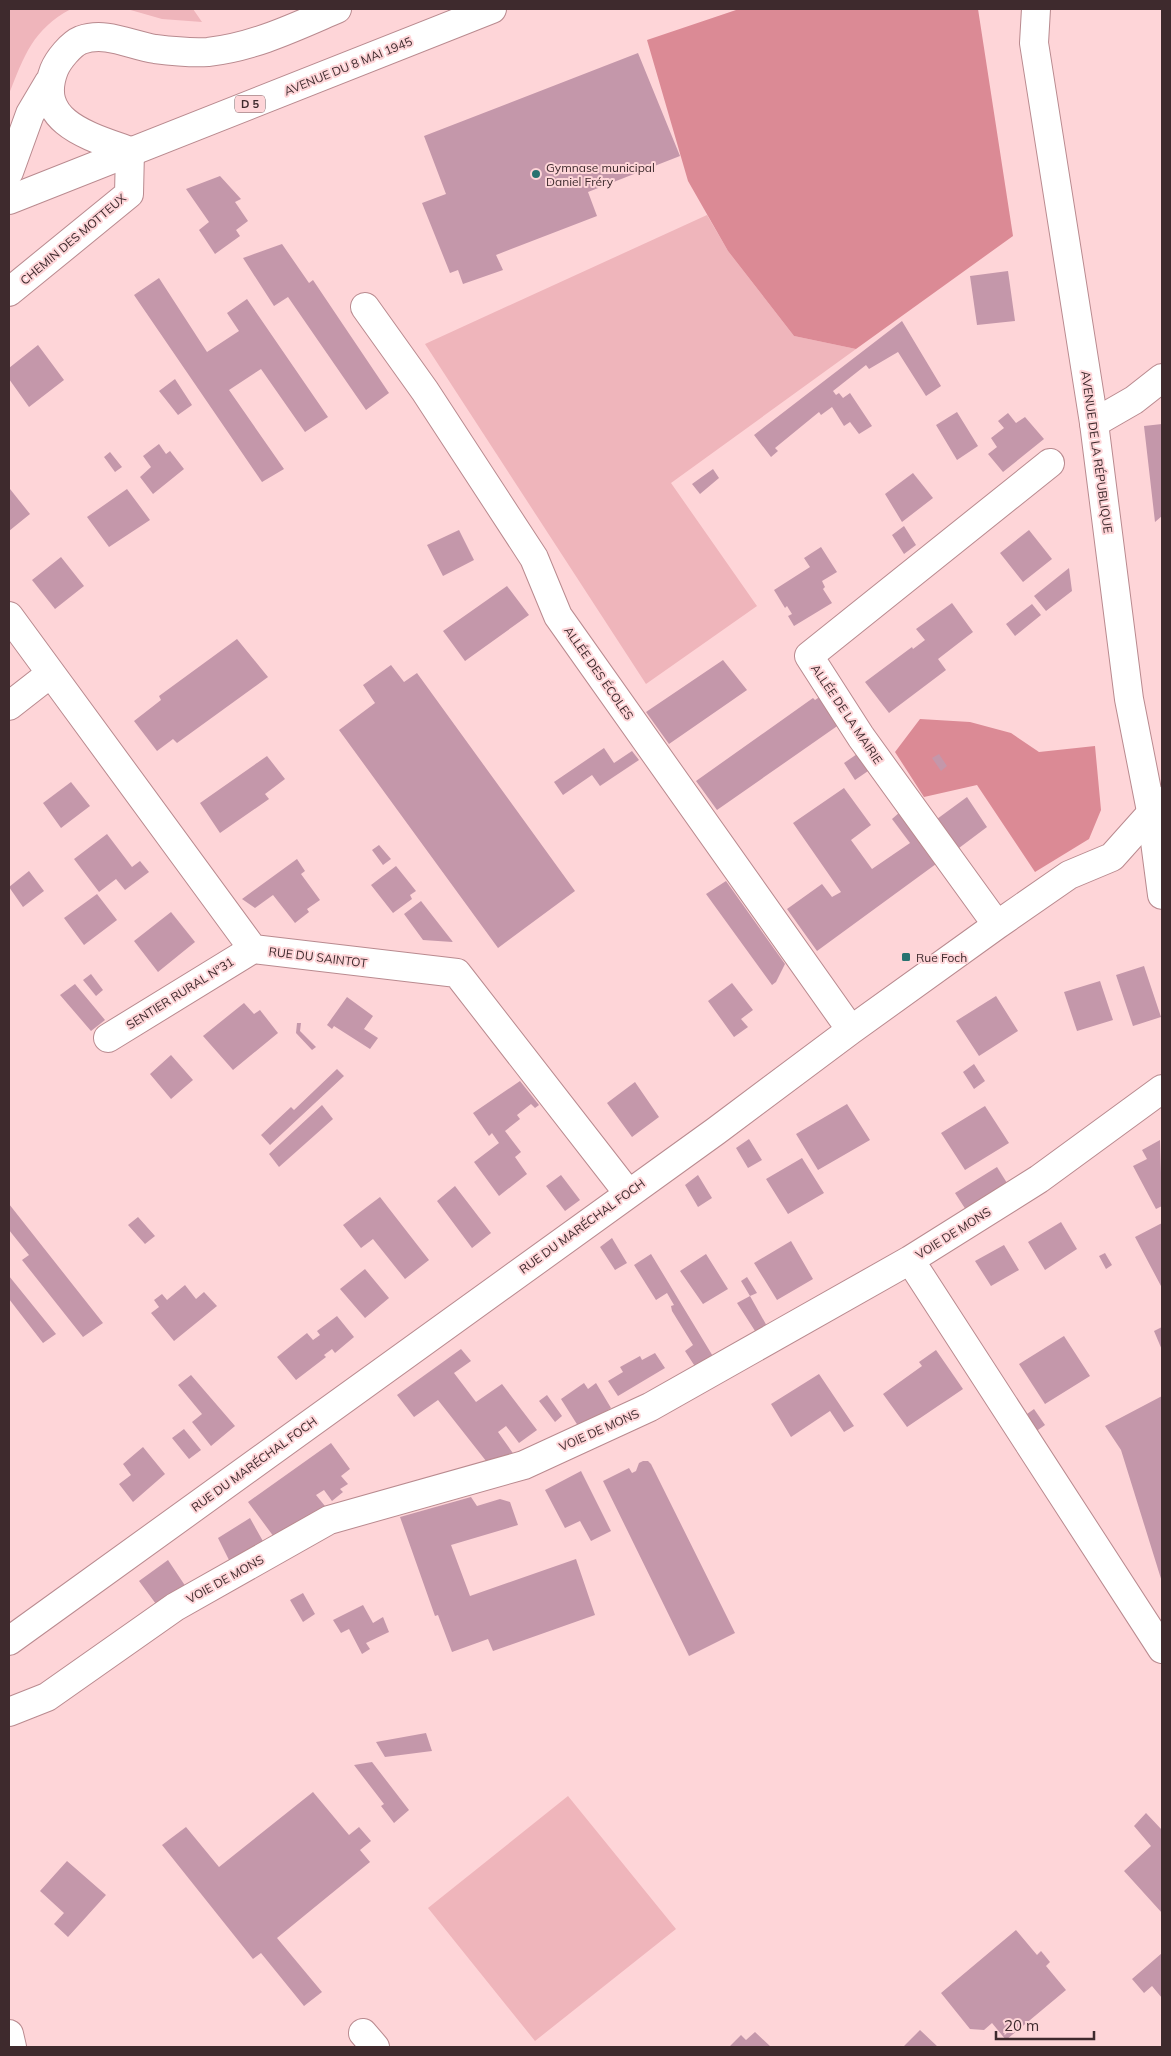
<svg xmlns="http://www.w3.org/2000/svg" width="1171" height="2056" font-family="Mulish,sans-serif">
<rect width="100%" height="100%" fill="#fed5d8"/>
<!-- green -->
<path fill="#efb5bb" d="M9,9H71C33,29 24,56 9,94Z
M127,9H193L202,22L162,19Z
M707,215L728,251L794,336L856,349L671,483L757,606L646,684L425,344Z
M568,1796L676,1929L535,2041L428,1908Z"/>
<!-- forest -->
<path fill="#db8a95" d="M739,9H978L1013,236L856,349L794,336L728,251L688,181L647,40Z
M920,719L970,722L1011,733L1039,752L1095,746L1101,810L1089,839L1035,872L977,785L924,797L895,752Z"/>
<!-- building -->
<path fill="#c497aa" d="M638,53L680,156L588,192L597,216L496,255L503,270L463,284L458,270L450,273L422,203L446,194L424,136Z
M220,176L241,199L235,202L248,221L236,230L240,236L215,254L199,230L209,222L186,189Z
M282,244L309,283L313,280L389,393L366,410L288,297L274,306L243,258Z
M1008,271L1015,321L977,325L970,276Z
M159,278L207,352L239,331L227,313L247,299L328,417L305,432L261,369L229,390L284,469L262,482L134,295Z
M902,321L941,386L926,396L898,352L869,369L866,365L833,391L836,395L839,393L843,398L850,393L872,426L859,434L850,422L844,426L832,407L821,415L819,412L775,448L778,451L771,457L754,435Z
M38,345L64,380L29,407L9,379V368Z
M175,379L192,405L178,415L159,391Z
M957,412L978,446L957,460L936,425Z
M1008,413L1016,423L1025,417L1044,439L1003,472L988,454L997,447L991,438L1004,428L998,421Z
M1162,424V516L1155,522L1144,426Z
M159,444L166,454L170,451L184,469L153,494L140,477L151,467L143,456Z
M110,452L122,467L115,472L104,457Z
M713,469L719,478L700,494L692,484Z
M913,473L933,498L902,522L885,494Z
M10,489L30,514L9,531V490Z
M127,489L150,520L109,547L87,517Z
M904,526L916,545L904,554L892,535Z
M459,530L474,560L443,576L427,545Z
M1029,530L1052,559L1023,582L1000,553Z
M821,547L837,572L822,581L825,587L823,589L832,603L794,626L788,616L792,614L787,606L785,608L774,590L810,567L804,558Z
M61,557L84,586L55,609L32,580Z
M1069,568L1072,591L1046,611L1034,596Z
M507,586L529,615L465,661L443,631Z
M952,603L973,632L938,659L946,670L889,713L865,682L912,647L913,649L925,640L916,629Z
M1032,604L1041,615L1015,636L1006,624Z
M237,639L268,677L177,743L173,739L157,751L134,721L161,700L159,696Z
M723,660L747,690L669,744L646,712Z
M391,665L404,682L417,673L575,891L498,948L339,730L375,703L363,685Z
M824,694L843,722L717,810L696,781L813,698L815,700Z
M604,748L614,763L632,751L639,760L600,786L592,775L563,795L554,782Z
M860,752L871,769L855,780L844,763Z
M939,754L947,766L941,771L932,758Z
M267,756L285,779L265,794L269,799L220,833L200,803Z
M71,782L90,806L61,828L43,803Z
M844,788L871,825L851,840L872,869L910,843L892,819L900,812L936,864L817,951L787,909L822,884L832,897L841,892L793,823Z
M967,797L987,827L959,848L937,819Z
M107,834L132,867L140,861L149,872L125,890L116,879L99,892L74,859Z
M379,845L391,859L383,865L372,850Z
M297,859L305,871L301,874L320,900L307,909L309,912L295,923L273,895L255,908L242,899Z
M396,866L416,891L410,895L412,899L393,913L371,885Z
M29,871L44,891L23,907L9,887Z
M726,881L785,964L776,982L772,985L706,894Z
M97,894L117,920L84,945L64,918Z
M421,901L453,942L423,940L404,914Z
M171,912L195,942L158,972L134,941Z
M1144,966L1161,1017L1133,1026L1116,975Z
M91,974L103,990L96,996L83,980Z
M1100,981L1113,1020L1077,1031L1064,992Z
M732,983L753,1010L741,1019L748,1027L734,1037L708,1001Z
M75,984L105,1020L91,1031L60,995Z
M996,996L1018,1031L979,1056L956,1021Z
M347,997L373,1016L364,1029L378,1038L370,1049L334,1026L332,1029L327,1025Z
M244,1003L254,1014L260,1010L278,1033L233,1070L203,1036Z
M297,1023H301L300,1031L316,1047L312,1050L296,1033Z
M171,1055L193,1080L171,1099L150,1074Z
M974,1064L985,1081L974,1089L963,1072Z
M337,1069L344,1076L270,1145L261,1135L291,1107L294,1110Z
M520,1081L539,1105L535,1108L531,1104L517,1115L520,1119L505,1131L521,1152L515,1157L527,1174L499,1196L474,1162L499,1143L492,1133L489,1136L473,1113Z
M635,1082L659,1117L632,1137L607,1103Z
M847,1104L870,1140L818,1170L796,1134Z
M322,1105L333,1119L279,1167L269,1154Z
M985,1106L1009,1143L965,1170L941,1133Z
M749,1139L762,1160L748,1168L736,1148Z
M1160,1140L1162,1206L1156,1209L1133,1166L1147,1159L1142,1150Z
M802,1158L824,1193L788,1214L766,1179Z
M997,1167L1007,1183L966,1210L955,1193Z
M561,1175L580,1200L565,1211L546,1186Z
M698,1175L712,1198L698,1207L685,1185Z
M455,1186L491,1233L472,1248L437,1201Z
M380,1197L429,1260L405,1279L373,1239L361,1248L343,1225Z
M9,1204L103,1323L83,1337L22,1260L29,1255L9,1230Z
M138,1217L155,1236L145,1244L128,1225Z
M1061,1222L1077,1249L1045,1270L1028,1242Z
M1162,1223V1285L1161,1286L1135,1237Z
M612,1238L627,1263L615,1270L600,1247Z
M791,1241L813,1279L777,1300L754,1263Z
M1004,1245L1019,1270L991,1286L975,1261Z
M1105,1253L1112,1265L1106,1269L1099,1256Z
M651,1254L714,1358L696,1368L685,1351L693,1345L672,1311L671,1306L674,1305L667,1293L656,1300L634,1265Z
M706,1254L728,1289L703,1304L680,1271Z
M365,1269L389,1298L365,1318L340,1289Z
M9,1276L56,1334L43,1343L9,1299Z
M747,1277L757,1293L750,1296L741,1281Z
M185,1285L196,1299L204,1292L217,1306L174,1341L151,1313L159,1307L154,1300L162,1294L167,1300Z
M750,1296L768,1328L757,1334L737,1303Z
M337,1316L354,1337L335,1353L332,1349L324,1355L326,1357L296,1380L277,1357L307,1333L313,1340L320,1335L317,1331Z
M1162,1327V1350L1154,1331Z
M1064,1336L1090,1376L1045,1404L1019,1364Z
M461,1349L471,1361L454,1373L476,1402L502,1384L537,1430L519,1443L506,1426L498,1432L517,1459L490,1466L438,1400L414,1417L397,1395Z
M936,1350L963,1389L907,1427L883,1394L922,1366L919,1362Z
M655,1353L665,1368L618,1396L608,1381L623,1372L620,1367L640,1356L642,1360Z
M819,1374L854,1426L844,1432L830,1411L791,1437L771,1404Z
M191,1375L235,1426L211,1446L192,1422L202,1414L178,1385Z
M584,1383L588,1389L596,1383L611,1408L580,1429L561,1399Z
M547,1395L562,1416L555,1422L539,1401Z
M1162,1396V1582L1121,1450L1105,1426Z
M1034,1409L1045,1425L1031,1435L1020,1419Z
M184,1429L201,1450L189,1459L172,1438Z
M331,1443L350,1469L341,1476L348,1484L340,1489L343,1492L332,1501L324,1490L316,1495L329,1511L274,1537L248,1502Z
M143,1447L165,1474L133,1502L119,1484L131,1475L123,1464Z
M643,1461H648L651,1464L735,1633L689,1656L603,1481L629,1468L632,1473L636,1471L639,1463Z
M581,1471L611,1531L591,1541L580,1521L565,1528L545,1490Z
M471,1497L477,1506L500,1499L510,1502L518,1525L451,1545L470,1596L576,1559L595,1615L493,1651L488,1639L452,1652L438,1615L435,1616L400,1517Z
M250,1518L264,1543L230,1562L218,1538Z
M168,1560L186,1587L156,1604L139,1581Z
M303,1593L315,1614L303,1622L290,1600Z
M363,1605L373,1623L383,1617L389,1632L366,1643L370,1649L362,1654L349,1629L341,1633L333,1620Z
M426,1733L432,1751L385,1757L376,1742Z
M372,1762L409,1810L394,1823L381,1806L384,1804L354,1765Z
M313,1792L349,1835L359,1827L371,1841L360,1850L370,1862L277,1938L322,1992L304,2006L261,1953L253,1959L162,1845L186,1827L219,1867Z
M1146,1813L1162,1830V1913L1124,1871L1151,1846L1134,1826Z
M67,1861L106,1895L68,1937L54,1924L64,1913L40,1891Z
M1016,1930L1037,1955L1041,1951L1050,1962L1046,1966L1066,1990L1006,2040L992,2023L984,2030L970,2029L941,1993Z
M1162,1953V1998L1152,1986L1144,1993L1132,1979Z
M920,2030L938,2047H903Z
M755,2032L771,2047H729L741,2035L746,2040Z"/>
<g fill="none" stroke-linecap="round" stroke-linejoin="round">
<defs>
<path id="minor" d="M9,172L30,114L49,82
M9,292L129,194L130,151C92,137 34,123 54,70C58,60 71,44 81,40C106,31 130,45 155,49C171,51 192,53 208,52C254,47 295,27 337,9
M365,307L425,391L534,558L558,616L851,1030
M1094,423L1134,400L1162,378
M9,616L253,949L457,973L628,1193
M9,706L50,674
M997,925L861,737L809,656L1050,463
M108,1038L253,949
M910,1260L1162,1649
M9,1641L716,1131L851,1030L997,925L1069,875L1112,857L1162,801
M9,1712L47,1697L175,1607L329,1520L524,1465L650,1407L910,1260L1039,1179L1162,1089
M363,2033L375,2047
M9,2034L12,2047"/>
<path id="major" d="M1036,9L1034,43L1094,423L1129,699L1151,811L1162,895
M9,200L492,9"/>
</defs>
<!-- minor casing -->
<use href="#minor" stroke="#b98a8f" stroke-width="30"/>
<!-- major casing -->
<use href="#major" stroke="#b98a8f" stroke-width="30"/>
<!-- minor -->
<use href="#minor" stroke="#fff" stroke-width="28"/>
<!-- major -->
<use href="#major" stroke="#fff" stroke-width="28"/>
</g>
<!-- markers -->
<g fill="#287270" stroke="#fed5d8" stroke-width="2">
<circle cx="536" cy="174" r="5"/>
<rect x="901" y="952" width="10" height="10" rx="2.5"/>
</g>
<g text-anchor="middle" dominant-baseline="central" stroke-width="4" stroke-linejoin="round" paint-order="stroke">
<!-- shield labels -->
<rect fill="#fed5d8" stroke="#785d60" stroke-width="1" x="235" y="95.5" width="30" height="17" rx="4"/>
<g font-size="11" font-weight="bold" fill="#3e2a2d">
<text x="250" y="104">D 5</text>
</g>
<!-- street labels -->
<g font-size="12" fill="#3e2a2d" stroke="#fed5d8">
<text transform="translate(348 66) rotate(-22)">AVENUE DU 8 MAI 1945</text>
<text transform="translate(73 239) rotate(-40)">CHEMIN DES MOTTEUX</text>
<text transform="translate(1097 452) rotate(82)">AVENUE DE LA RÉPUBLIQUE</text>
<text transform="translate(599 673) rotate(55)">ALLÉE DES ÉCOLES</text>
<text transform="translate(847 714) rotate(56)">ALLÉE DE LA MAIRIE</text>
<text transform="translate(318 957) rotate(7)">RUE DU SAINTOT</text>
<text transform="translate(180 993) rotate(-32)">SENTIER RURAL N°31</text>
<text transform="translate(582 1226) rotate(-36)">RUE DU MARÉCHAL FOCH</text>
<text transform="translate(953 1233) rotate(-32)">VOIE DE MONS</text>
<text transform="translate(599 1430) rotate(-24)">VOIE DE MONS</text>
<text transform="translate(254 1464) rotate(-36)">RUE DU MARÉCHAL FOCH</text>
<text transform="translate(225 1579) rotate(-29)">VOIE DE MONS</text>
</g>
<!-- poi labels -->
<g font-size="12" fill="#3e2a2d" stroke="#fed5d8" text-anchor="start">
<text x="546" y="167">Gymnase municipal<tspan x="546" dy="14">Daniel Fréry</tspan></text>
<text x="916" y="957">Rue Foch</text>
</g>
</g>
<!-- border -->
<rect width="1171" height="2056" fill="none" stroke="#3e2a2d" stroke-width="20"/>
<!-- scale -->
<path d="M996 2031v8h98v-8" fill="none" stroke="#3e2a2d" stroke-width="2.5"/>
<text x="1004" y="2031" font-size="15" fill="#3e2a2d" stroke="#fed5d8" stroke-width="4" paint-order="stroke">20 m</text>
</svg>
